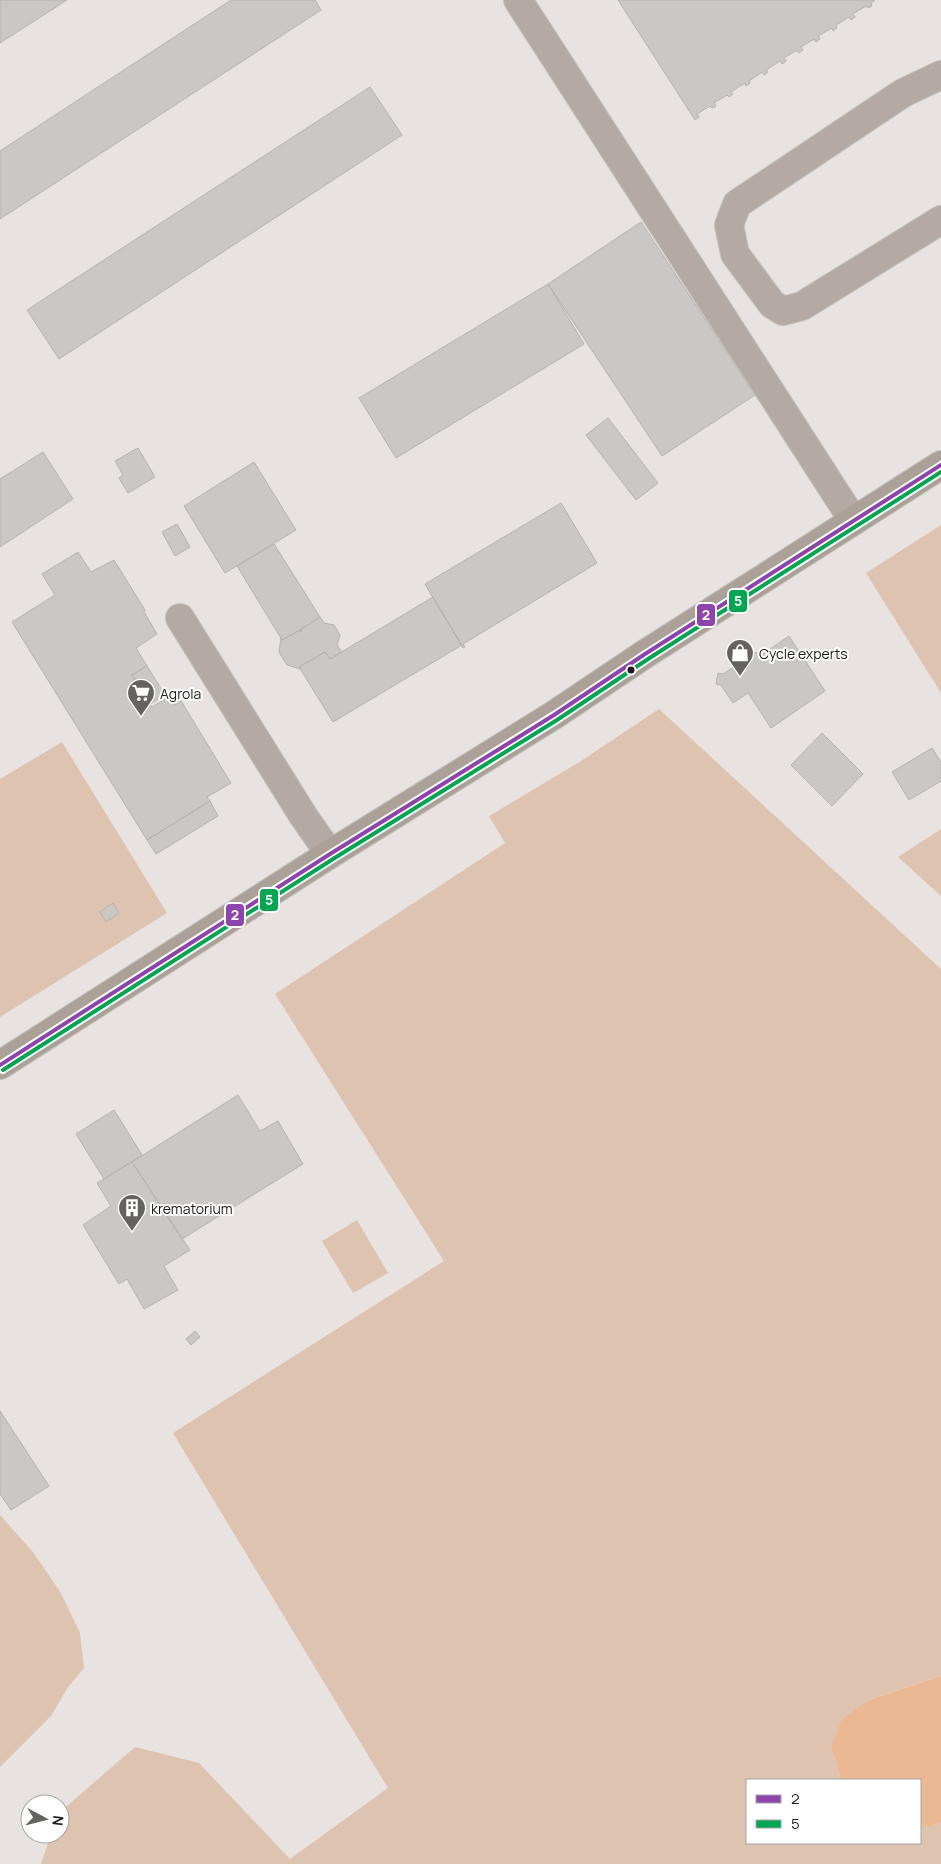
<svg xmlns="http://www.w3.org/2000/svg" width="941" height="1864" font-family="Manrope,sans-serif">
<rect width="100%" height="100%" fill="#e8e3e0"/>
<!-- green -->
<path fill="#dec3b1" d="M941,525V693L866,573Z
M659,709L941,969V1676L869,1700L831,1747L841,1780H747V1843H920V1827L932,1826L941,1822V1864H41L51,1834H60V1812L135,1747L199,1763L290,1859L388,1788L173,1433L444,1261L275,994L505,843L489,816L581,761Z
M62,742L167,913L0,1017V779Z
M941,829V896L898,857Z
M357,1220L388,1273L353,1293L322,1241Z
M0,1515L33,1552L61,1593L80,1633L84,1668L68,1687L51,1716L0,1767Z"/>
<!-- water -->
<path fill="#ecb894" d="M941,1676V1822L932,1826L920,1827V1780H841L831,1747L842,1719L869,1700Z"/>
<!-- building -->
<path fill="#cac7c4" stroke="#b5b2af" d="M0,0H67L0,43Z
M231,0H315L321,10L0,219V151Z
M618,0H875L871,3L872,6L868,8L866,6L853,14L855,17L851,20L849,17L836,25L837,28L833,31L832,28L818,36L820,39L816,42L814,39L801,47L803,50L799,53L797,50L784,58L786,61L782,64L780,61L766,70L768,72L764,75L762,72L749,81L750,83L746,86L745,83L731,92L733,94L729,97L727,95L714,103L716,106L712,108L710,106L697,114L699,117L695,120Z
M370,87L402,135L59,359L27,310Z
M641,222L755,395L662,456L548,284Z
M548,284L584,344L396,458L359,398Z
M608,418L658,483L636,500L586,435Z
M138,448L155,477L128,493L119,478L123,475L115,461Z
M43,452L73,499L0,547V479Z
M254,462L296,530L225,573L184,506Z
M561,503L597,563L463,644L465,647L463,648L425,584Z
M177,524L190,547L175,556L162,532Z
M274,544L320,617L301,629V632L300,630L282,640L237,566Z
M78,552L91,572L114,560L145,610L144,612L157,634L136,648L147,666L132,675L152,707L170,696L175,705L181,701L231,783L207,797L210,801L147,840L12,622L55,595L42,574Z
M433,597L462,645L333,722L299,667L325,652L330,659Z
M320,617L324,623L334,625L340,635L337,645L342,652L330,659L325,652L299,667L300,669L287,665L279,652L281,638L282,640L300,630L301,632V629Z
M789,636L825,691L771,728L748,693L733,703L721,685L716,684L718,673L723,674L751,656L752,652L763,654Z
M147,666L165,695L150,704L132,675Z
M822,733L863,774L832,806L791,765Z
M932,748L941,762V781L909,800L892,772Z
M210,801L218,816L156,854L147,840Z
M113,903L119,913L106,922L100,912Z
M238,1095L260,1131L278,1121L303,1164L182,1239L132,1162Z
M114,1110L142,1155L104,1179L76,1134Z
M132,1162L190,1250L164,1266L178,1290L144,1309L127,1279L119,1284L83,1225L111,1206L97,1183Z
M195,1331L200,1337L191,1345L186,1339Z
M0,1411L49,1486L11,1510L0,1494Z"/>
<g fill="none" stroke-linecap="round" stroke-linejoin="round">
<defs>
<path id="minor" d="M518,0L853,520
M941,75L903,93L737,204L729,225L735,254L772,304L783,311L802,306L941,220
M180,618L304,817L330,854"/>
<path id="major" d="M0,1065L330,854L554,715L645,654L941,465"/>
</defs>
<!-- minor casing -->
<use href="#minor" stroke="#c3bfbd" stroke-width="30"/>
<!-- major casing -->
<use href="#major" stroke="#c3bfbd" stroke-width="30"/>
<!-- minor -->
<use href="#minor" stroke="#b4aaa3" stroke-width="28"/>
<!-- major -->
<use href="#major" stroke="#aca199" stroke-width="28"/>
<defs>
<path id="bus-1" d="M0,1065L330,854L554,715L645,654L941,465"/>
<path id="bus-2" d="M3,1070L333,859L557,720L648,659L941,472"/>
</defs>
<!-- bus-1 casing -->
<use href="#bus-1" stroke="#fff" stroke-width="8"/>
<!-- bus-2 casing -->
<use href="#bus-2" stroke="#fff" stroke-width="8"/>
<!-- bus-1 -->
<use href="#bus-1" stroke="#8e44ad" stroke-width="4"/>
<!-- bus-2 -->
<use href="#bus-2" stroke="#00a651" stroke-width="4"/>
</g>
<!-- icons -->
<defs>
<symbol id="shop-pin" viewBox="-11 -11 22 30"><path d="M0 17L-7.5 6A9.5 9.5 0 1 1 7.5 6Z" fill="#65625f" stroke="#fff"/><path d="M-5-2.5h2.3a2.7 3.5 0 0 1 5.4 0H5L5.5 6h-11ZM-1.5-2.5h3a1.5 2.3 0 0 0-3 0Z" fill="#fff"/></symbol>
<symbol id="supermarket-pin" viewBox="-11 -11 22 30"><path d="M0 17L-7.5 6A9.5 9.5 0 1 1 7.5 6Z" fill="#65625f" stroke="#fff"/><path d="M-6-5.5h2.5l.6 2H6L4.5 2H-2.5L-4.4-4H-6ZM-1.5 3.2a1.3 1.3 0 1 0 .1 0ZM3 3.2a1.3 1.3 0 1 0 .1 0Z" fill="#fff"/></symbol>
<symbol id="building-pin" viewBox="-11 -11 22 30"><path d="M0 17L-7.5 6A9.5 9.5 0 1 1 7.5 6Z" fill="#65625f" stroke="#fff"/><path d="M-4-6H4V6H1V3H-1V6H-4ZM-2.5-4.3h1.7v1.8h-1.7ZM.8-4.3h1.7v1.8H.8ZM-2.5-1h1.7V.8h-1.7ZM.8-1h1.7V.8H.8Z" fill="#fff"/></symbol>
</defs>
<g fill-rule="evenodd">
<use href="#shop-pin" x="724" y="637" width="32" height="43"/>
<use href="#supermarket-pin" x="125" y="677" width="32" height="43"/>
<use href="#building-pin" x="116" y="1192" width="32" height="43"/>
</g>
<!-- markers -->
<circle fill="#1f1c1a" stroke="#fff" stroke-width="2" cx="631" cy="670" r="4.5"/>
<g text-anchor="middle" dominant-baseline="central" stroke-width="4" stroke-linejoin="round" paint-order="stroke">
<!-- poi labels -->
<g font-size="14" fill="#1f1c1a" stroke="#fff" text-anchor="start">
<text x="759" y="653">Cycle experts</text>
<text x="160" y="693">Agrola</text>
<text x="151" y="1208">krematorium</text>
</g>
</g>
<g stroke="#fff" stroke-width="2">
<rect x="728" y="589" width="20" height="24" rx="5" fill="#00a651"/>
<rect x="696" y="603" width="20" height="24" rx="5" fill="#8e44ad"/>
<rect x="259" y="888" width="20" height="24" rx="5" fill="#00a651"/>
<rect x="225" y="903" width="20" height="24" rx="5" fill="#8e44ad"/>
</g>
<g font-size="14" text-anchor="middle" font-weight="bold" fill="#fff">
<text x="738" y="606">5</text>
<text x="706" y="620">2</text>
<text x="269" y="905">5</text>
<text x="235" y="920">2</text>
</g>
<!-- legend -->
<rect x="746" y="1779" width="175" height="65" fill="#ffffff" stroke="#a5a4a3"/>
<rect x="756" y="1795" width="25" height="8" fill="#8e44ad" stroke="#a5a4a3"/>
<text x="791" y="1804" font-size="15" fill="#1f1c1a">2</text>
<rect x="756" y="1820" width="25" height="8" fill="#00a651" stroke="#a5a4a3"/>
<text x="791" y="1829" font-size="15" fill="#1f1c1a">5</text>
<!-- north arrow -->
<g transform="translate(45 1819) rotate(97)"><circle r="24" fill="#ffffff" stroke="#a5a4a3"/>
<path d="M0-4L9 19L0 12L-9 19Z" fill="#65625f"/>
<text y="-8" font-size="14" font-weight="bold" text-anchor="middle" fill="#1f1c1a">N</text>
</g>
</svg>
